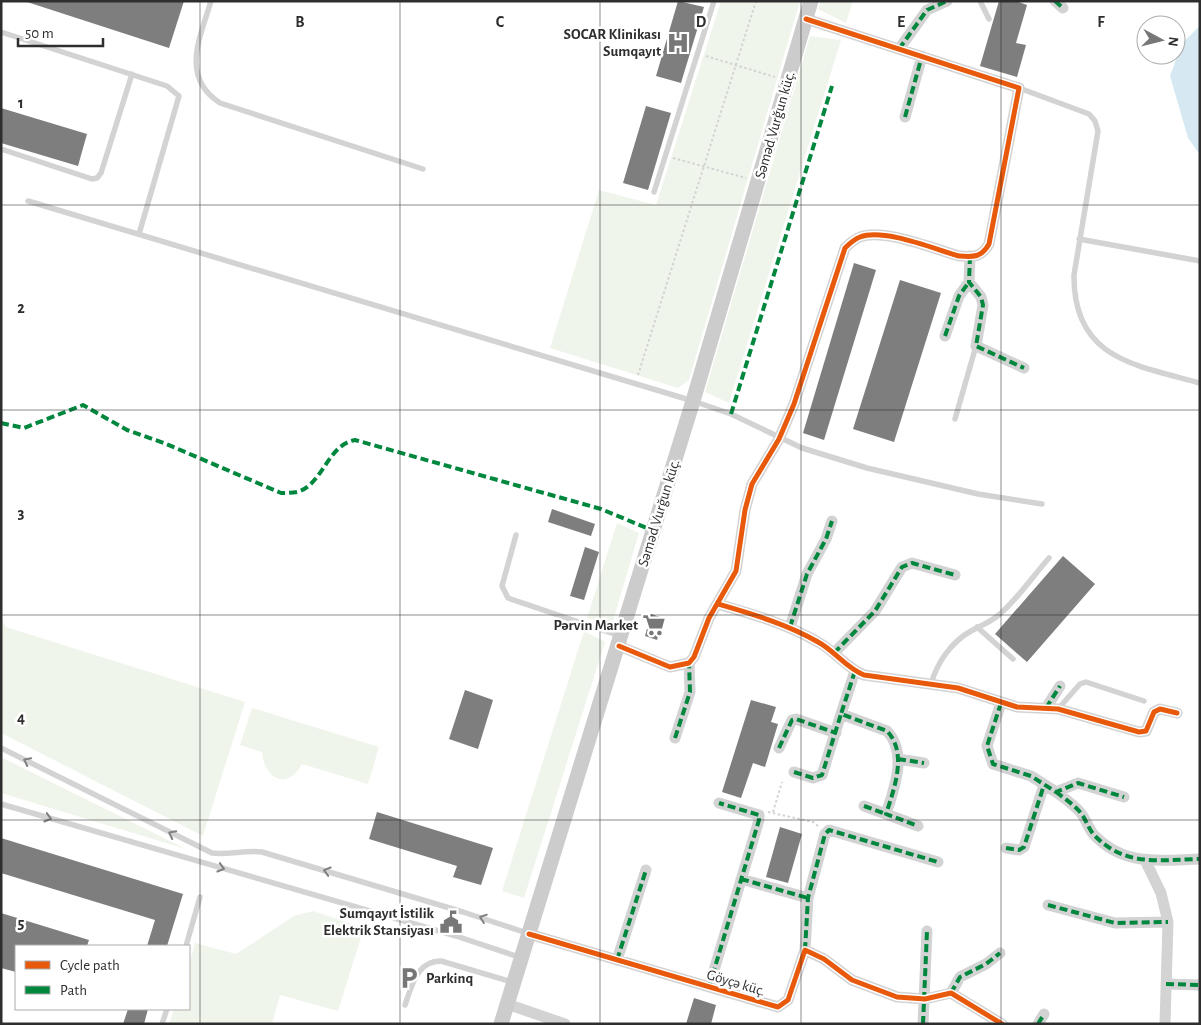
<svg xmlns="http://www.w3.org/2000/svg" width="1201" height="1025" font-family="'Alegreya Sans',sans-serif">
<rect width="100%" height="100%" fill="#fff"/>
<!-- green -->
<path fill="#f0f5eb" d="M721,1H800L689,380L678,388L550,348L599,190L656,205Z
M821,1H853L846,23L818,9Z
M810,36L841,40L729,403L705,392Z
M617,523L639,533L612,624L587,618Z
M1,619L6,627L245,702L203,836L1,733Z
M584,631L605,642L524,898L502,891Z
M252,708L379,747L368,784L302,764C287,792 264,778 262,752L240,745Z
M1,757L186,849L1,793Z
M313,911L364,928L338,1011L280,995L272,1024H169L174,1009H189V964L195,943L236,954L294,916Z"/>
<!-- water -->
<path fill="#d6e9f2" d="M1200,26V155L1188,138L1170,76L1182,43Z"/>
<!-- building -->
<path fill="#7e7e7e" d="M24,1H184L169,48Z
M678,1L704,7L681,83L656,76Z
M999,1H1016L1027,5L1016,43L1026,45L1017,77L980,66Z
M646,106L671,113L648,190L623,183Z
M1,108L87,134L78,166L1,143Z
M854,263L876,270L824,440L803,433Z
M900,280L941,293L894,442L853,429Z
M552,509L595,524L591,536L548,522Z
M585,547L599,552L584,600L570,596Z
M1063,556L1095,584L1027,662L995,634Z
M651,614L663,618L657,640L645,636Z
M465,690L493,700L478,749L449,739Z
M751,700L776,707L771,722L778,724L765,767L753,763L741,798L722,792Z
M377,812L493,848L481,885L453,877L457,866L369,839Z
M780,827L802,834L788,883L766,877Z
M1,838L183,894L167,946H147L155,920L1,873Z
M1,913L89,940L87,946H16V972L1,968Z
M694,998L716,1005L711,1024H686Z
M128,1009H148L144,1024H123Z"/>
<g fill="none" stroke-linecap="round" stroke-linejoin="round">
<!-- path -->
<path stroke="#d3d3d3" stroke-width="2" stroke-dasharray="2.5 2.5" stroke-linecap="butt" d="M706,56L775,77
M673,158L746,178
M638,375L756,1
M768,812L813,822L818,826
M773,812L782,782"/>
<!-- service -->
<path stroke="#d3d3d3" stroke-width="5.5" d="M211,1C200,38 180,77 220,103L423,169
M980,1L989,19
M1,32L167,86L179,96L139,234
M1019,88L1089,114L1095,121L1098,131L1074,275C1073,359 1135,365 1200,383
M1,149L92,179L97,178L101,173L132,74
M654,192L714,1
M28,201L693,401L731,414L802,448L867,468L978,494L1042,504
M1079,239L1200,261
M955,419L976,346
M516,535L502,586L508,598L620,636
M977,627L1013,659
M931,684C937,663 951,642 971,631C981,625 992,622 1001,613C1019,597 1033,576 1049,558
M1058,709L1080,684L1086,682L1144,701
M1,748L212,853C229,855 245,850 262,852L463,912L527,933
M1,804L456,936L519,957
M186,946L200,897
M405,1005C412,986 416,961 441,961L512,982
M162,1024L167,1009"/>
<!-- minor -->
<path stroke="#d3d3d3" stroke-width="11" d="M1055,1L1063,8
M899,49L927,10L947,1
M905,117L922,56
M970,256L969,282L981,297L983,305L976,346L1024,368
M945,336L959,296L969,282
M718,604C752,614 787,624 818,642C835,651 846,668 864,675L958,688L1017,707L1058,709L1139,732L1146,731L1154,712L1160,709L1177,713
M790,627L807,574L826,539L832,521
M619,646L670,667L689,663L694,657L709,618L736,571L745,510L752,484L779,439L794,404L845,248C849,244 855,239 860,237C884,228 934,249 959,256C973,257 981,258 989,244L1019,88L806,19
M834,653L875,611L902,567L912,563L955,575
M855,671L841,714L887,731C908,753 894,789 886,814L918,826
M1001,703L987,746L993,764L1031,776L1056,792L1078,783L1124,797
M1046,708L1060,686
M675,738L690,692L689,663
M779,748L792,720L796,719L836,733
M898,759L924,763
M794,772L813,778L822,775L841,714
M1056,792C1064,798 1073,804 1080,812C1086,819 1088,828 1094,835C1125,867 1159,860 1200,859
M864,806L886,814
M1006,848L1019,850L1024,847L1044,785
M1145,860L1161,893L1168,922L1165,1024
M741,879L808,898
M1048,905L1115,923L1168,922
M529,934L778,1007L788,1000L805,950L824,959L852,980L897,997L925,999L951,993L1002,1024
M805,950L808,898L825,834L829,830L938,862
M617,960L646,870
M1166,984L1200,985
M709,987L759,820V815L719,803
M951,993L960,977L986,964L1000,953
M507,1004L565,1024
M923,1024L927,931
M1038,1024L1044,1014"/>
<!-- secondary -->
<path stroke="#ccc" stroke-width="15" d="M501,1024L693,401L811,1"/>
<!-- quiet -->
<path stroke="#00873e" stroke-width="4" stroke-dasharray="8 4" stroke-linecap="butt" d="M1055,1L1063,8
M899,49L927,10L947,1
M905,117L922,56
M970,256L969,282L981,297L983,305L976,346L1024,368
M945,336L959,296L969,282
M731,414L832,86
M1,423L24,428L83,405L127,430L164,443L281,493C285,493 292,493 297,492C323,485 327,445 355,440L601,509L654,531
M790,627L807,574L826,539L832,521
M834,653L875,611L902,567L912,563L955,575
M855,671L841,714L887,731C908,753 894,789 886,814L918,826
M1001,703L987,746L993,764L1031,776L1056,792L1078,783L1124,797
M1046,708L1060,686
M675,738L690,692L689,663
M779,748L792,720L796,719L836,733
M898,759L924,763
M794,772L813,778L822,775L841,714
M1056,792C1064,798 1073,804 1080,812C1086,819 1088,828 1094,835C1125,867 1159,860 1200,859
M864,806L886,814
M1006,848L1019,850L1024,847L1044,785
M741,879L808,898
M1048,905L1115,923L1168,922
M805,950L808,898L825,834L829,830L938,862
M617,960L646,870
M1166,984L1200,985
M709,987L759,820V815L719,803
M951,993L960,977L986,964L1000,953
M563,1024V1023
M923,1024L927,931
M1038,1024L1044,1014"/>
<defs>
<path id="cycleway" d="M718,604C752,614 787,624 818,642C835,651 846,668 864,675L958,688L1017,707L1058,709L1139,732L1146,731L1154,712L1160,709L1177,713
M619,646L670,667L689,663L694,657L709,618L736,571L745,510L752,484L779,439L794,404L845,248C849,244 855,239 860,237C884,228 934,249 959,256C973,257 981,258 989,244L1019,88L806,19
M529,934L778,1007L788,1000L805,950L824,959L852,980L897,997L925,999L951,993L1002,1024"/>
</defs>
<!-- cycleway casing -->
<use href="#cycleway" stroke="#fff" stroke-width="8"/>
<!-- cycleway -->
<use href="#cycleway" stroke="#e8590c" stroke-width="5"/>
</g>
<!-- one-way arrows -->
<defs><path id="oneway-chevron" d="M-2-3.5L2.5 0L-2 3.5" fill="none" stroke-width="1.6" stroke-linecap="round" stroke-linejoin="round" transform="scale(1.25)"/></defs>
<g stroke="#808080">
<use href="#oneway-chevron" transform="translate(27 761) rotate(-153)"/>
<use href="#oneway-chevron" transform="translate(48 818) rotate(16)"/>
<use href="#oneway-chevron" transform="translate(172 834) rotate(-153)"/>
<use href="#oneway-chevron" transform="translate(221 868) rotate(16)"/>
<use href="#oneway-chevron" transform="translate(327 871) rotate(-164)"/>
<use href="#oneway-chevron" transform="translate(483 918) rotate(-161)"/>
</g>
<!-- grid -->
<path fill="none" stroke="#2e2e2e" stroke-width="1" stroke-opacity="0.55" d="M200,1V1024M400,1V1024M600,1V1024M801,1V1024M1001,1V1024M1,205H1200M1,410H1200M1,615H1200M1,820H1200"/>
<!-- icons -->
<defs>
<symbol id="hospital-bare" viewBox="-9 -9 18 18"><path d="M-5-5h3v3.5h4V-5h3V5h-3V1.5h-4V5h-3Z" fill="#777" stroke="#fff" stroke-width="2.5" paint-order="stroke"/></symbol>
<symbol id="supermarket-bare" viewBox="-9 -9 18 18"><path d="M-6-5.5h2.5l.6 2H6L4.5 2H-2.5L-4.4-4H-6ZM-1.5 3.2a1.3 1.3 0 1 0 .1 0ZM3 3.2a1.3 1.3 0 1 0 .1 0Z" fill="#777" stroke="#fff" stroke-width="2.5" paint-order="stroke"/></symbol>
<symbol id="civic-bare" viewBox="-9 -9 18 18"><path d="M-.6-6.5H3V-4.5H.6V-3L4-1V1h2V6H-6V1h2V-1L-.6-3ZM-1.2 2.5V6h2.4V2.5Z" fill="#777" stroke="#fff" stroke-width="2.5" paint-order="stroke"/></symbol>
<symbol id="parking-bare" viewBox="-9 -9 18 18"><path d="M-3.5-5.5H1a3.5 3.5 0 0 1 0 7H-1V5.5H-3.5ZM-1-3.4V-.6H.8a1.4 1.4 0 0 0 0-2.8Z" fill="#777" stroke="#fff" stroke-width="2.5" paint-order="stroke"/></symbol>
</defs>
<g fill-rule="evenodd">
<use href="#hospital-bare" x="662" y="27" width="32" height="32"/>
<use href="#supermarket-bare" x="638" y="609" width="32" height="32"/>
<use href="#civic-bare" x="435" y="906" width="32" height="32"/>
<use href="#parking-bare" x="393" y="962" width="32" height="32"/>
</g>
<g text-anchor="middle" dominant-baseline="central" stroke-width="5" stroke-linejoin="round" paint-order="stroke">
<!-- poi labels -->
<g font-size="15" font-weight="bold" fill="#2e2e2e" stroke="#fff" text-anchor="end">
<text x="661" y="34">SOCAR Klinikası<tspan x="661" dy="17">Sumqayıt</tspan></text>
<text x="638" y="625">Pərvin Market</text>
<text x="434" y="913">Sumqayıt İstilik<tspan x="434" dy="17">Elektrik Stansiyası</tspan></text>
<text x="426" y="978" text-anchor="start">Parkinq</text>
</g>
<!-- street labels -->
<g font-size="15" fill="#2e2e2e" stroke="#fff">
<text transform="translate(775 125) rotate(-74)">Səməd Vurğun küç.</text>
<text transform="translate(659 513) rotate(-73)">Səməd Vurğun küç.</text>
<text transform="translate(736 983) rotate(17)">Göyçə küç.</text>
</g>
</g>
<g font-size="16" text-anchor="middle" font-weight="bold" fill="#2e2e2e" stroke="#fff" stroke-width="5" stroke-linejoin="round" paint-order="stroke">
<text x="300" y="27">B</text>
<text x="500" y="27">C</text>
<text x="701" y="27">D</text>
<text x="901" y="27">E</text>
<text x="1101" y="27">F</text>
<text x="21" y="108">1</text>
<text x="21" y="313">2</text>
<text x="21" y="518">3</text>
<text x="21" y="723">4</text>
<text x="21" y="928">5</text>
</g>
<!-- border -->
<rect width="1201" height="1025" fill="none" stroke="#2e2e2e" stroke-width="5"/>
<!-- legend -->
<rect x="15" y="945" width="175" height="65" fill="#ffffff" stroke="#ababab"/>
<rect x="25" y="961" width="25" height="8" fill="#e8590c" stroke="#ababab"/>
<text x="60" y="970" font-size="15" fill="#2e2e2e">Cycle path</text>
<rect x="25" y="986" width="25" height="8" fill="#00873e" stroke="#ababab"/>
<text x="60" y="995" font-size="15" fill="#2e2e2e">Path</text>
<!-- north arrow -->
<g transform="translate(1161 40) rotate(97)"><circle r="24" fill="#ffffff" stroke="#ababab"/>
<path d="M0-4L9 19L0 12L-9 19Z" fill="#777777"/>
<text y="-8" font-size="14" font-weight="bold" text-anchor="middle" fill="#2e2e2e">N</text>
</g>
<!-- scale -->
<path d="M18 38v8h85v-8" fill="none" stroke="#2e2e2e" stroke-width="2.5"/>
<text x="25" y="38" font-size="15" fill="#2e2e2e" stroke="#ffffff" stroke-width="4" paint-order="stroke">50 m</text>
</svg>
